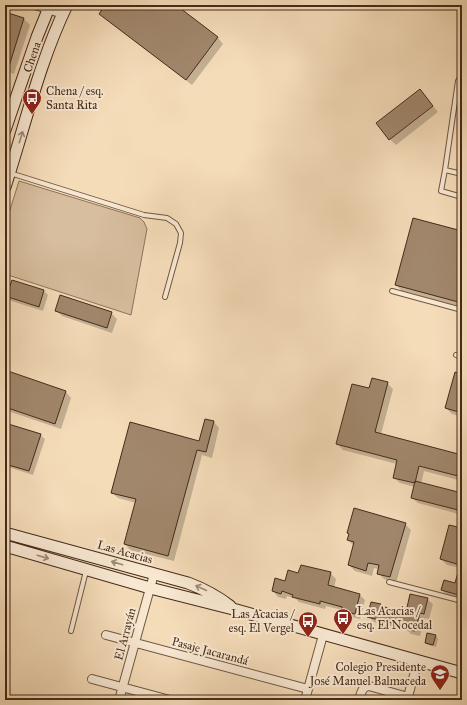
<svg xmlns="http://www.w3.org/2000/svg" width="467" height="705" font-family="'IM FELL Great Primer',serif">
<rect width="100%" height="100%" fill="#f5dcb9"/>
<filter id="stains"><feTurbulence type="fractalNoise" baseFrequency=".005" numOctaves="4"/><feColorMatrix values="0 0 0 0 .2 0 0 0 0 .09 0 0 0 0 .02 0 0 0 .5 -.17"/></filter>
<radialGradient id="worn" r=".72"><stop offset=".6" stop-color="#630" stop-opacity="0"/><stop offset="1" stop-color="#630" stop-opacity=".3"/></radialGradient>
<!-- green -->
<path fill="#d7be9e" stroke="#8e745c" d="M19,181L140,218L144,222L147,229L131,315L5,274V226Z"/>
<!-- shadow -->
<path fill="#0003" d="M98,5H174L218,38L223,44L192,85L106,19L100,13L103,9Z
M228,5H235L233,8Z
M5,13L24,19L30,25L14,74L5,71Z
M5,83L8,86L5,94Z
M425,96L438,112L396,145L390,139Z
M462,232V307L402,291L396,285Z
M5,285L44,291L48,295L43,311L5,299Z
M56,310L111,313L117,319L112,333L62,316Z
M5,372L66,392L71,398L61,429L5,410Z
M462,375V417L452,414L446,408Z
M387,383L393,389L381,434L462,456V481L424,471L421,484L462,494V515L418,503L412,498L415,487L400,483L394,478L397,464L343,450L337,444L370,390Z
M206,420L214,422L219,428L212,458L202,455L174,561L130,550L125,544L136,503L118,498L112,493L200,442Z
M5,424L40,435L45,439L33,475L5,466Z
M405,524L411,530L396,583L384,579L378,573L379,569L374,568L372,576L355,571L349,565L354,546L348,540Z
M462,529V599L448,596L442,590L456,584L460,568L447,565L441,559Z
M330,573L336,579L334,588L360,595L365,600L360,619L348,616L342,610L326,606L325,609L299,602L296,599L287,596L286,599L278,597L273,591L285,582L299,574Z
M427,599L433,604L429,619L425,618L420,636L411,634L407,630L374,622L369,617L380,605L382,607L407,613Z
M436,636L438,639L436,647L428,645L426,643Z
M430,695L451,700H429Z"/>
<!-- building -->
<path fill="#a1876c" stroke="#452b19" d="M105,5H176L218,37L186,80L99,14Z
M5,12L24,18L6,76H5Z
M420,89L433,106L389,140L376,123Z
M413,218L462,231V303L395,285Z
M12,280L44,290L39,307L5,296V284L10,286Z
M60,295L112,312L107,328L55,311Z
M5,370L66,391L55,424L5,407Z
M455,372L462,374V413L445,408Z
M372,378L388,382L375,432L462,455V477L419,466L415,483L393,478L397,460L336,444L352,384L369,388Z
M205,419L214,421L206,452L197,450L168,556L124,544L136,499L111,493L130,422L199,441Z
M5,423L41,434L29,471L5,464Z
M415,481L462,493V511L411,498Z
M354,508L406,523L390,577L377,574L379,565L368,563L366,571L348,565L354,542L347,540L349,534L347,533Z
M449,525L462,528V596L441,590L444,580L455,583L460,565L440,559Z
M301,565L331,572L328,585L360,594L355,614L341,611L342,607L320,601V604L292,597L293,595L282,591L281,594L272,591L275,578L285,581L288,570L298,573Z
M410,594L428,598L424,614L420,613L415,631L404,629L405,626L367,617L371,602L381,604L380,606L406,612Z
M427,633L436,635L433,645L425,643Z"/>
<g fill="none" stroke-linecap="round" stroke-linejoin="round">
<defs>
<path id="lane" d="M462,75L458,81L445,170L462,174
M445,170L441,191L462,197
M10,173L144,215L167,218L176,224L181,233L180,243L165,297
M392,291L462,310
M456,355L462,357
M389,582L462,601
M71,631L86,571"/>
<path id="street" d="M35,5L63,14
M106,635L308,689
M92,679L170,700
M119,700L154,574
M305,700L323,635
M359,700C361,694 361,687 369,686L408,697
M407,700L418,661"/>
<path id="secondary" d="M5,130L37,37L50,5
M5,187C25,126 39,63 67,5
M5,533L188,583C204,589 217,596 230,606
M5,546L150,588L233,609L462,673"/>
</defs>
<!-- lane casing -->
<use href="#lane" stroke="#715741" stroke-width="6"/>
<!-- street casing -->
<use href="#street" stroke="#715741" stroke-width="10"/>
<!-- secondary casing -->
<use href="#secondary" stroke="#452b19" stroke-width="13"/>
<!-- lane -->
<use href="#lane" stroke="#f8e8d2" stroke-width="4"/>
<!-- street -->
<use href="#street" stroke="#f8e8d2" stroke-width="8"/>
<!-- secondary -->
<use href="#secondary" stroke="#f8e8d2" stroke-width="11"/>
</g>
<!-- one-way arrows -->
<defs><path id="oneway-shaft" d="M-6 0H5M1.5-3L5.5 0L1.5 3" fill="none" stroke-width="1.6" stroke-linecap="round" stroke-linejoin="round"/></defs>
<g stroke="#9e8a76">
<use href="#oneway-shaft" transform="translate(21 137) rotate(-73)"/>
<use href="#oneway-shaft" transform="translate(43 557) rotate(16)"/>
<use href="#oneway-shaft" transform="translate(117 563) rotate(-164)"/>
<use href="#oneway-shaft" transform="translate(201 588) rotate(-156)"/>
</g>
<!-- icons -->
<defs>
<symbol id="bus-pin" viewBox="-11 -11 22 30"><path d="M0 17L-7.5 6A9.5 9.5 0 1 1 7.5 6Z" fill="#8f2418" stroke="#f8e8d2"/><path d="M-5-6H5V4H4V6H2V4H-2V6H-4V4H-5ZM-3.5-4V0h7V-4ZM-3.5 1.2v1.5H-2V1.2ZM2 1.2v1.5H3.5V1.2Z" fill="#fff"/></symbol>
<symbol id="school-pin" viewBox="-11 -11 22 30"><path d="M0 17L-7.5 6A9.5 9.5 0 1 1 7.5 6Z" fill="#8f2418" stroke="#f8e8d2"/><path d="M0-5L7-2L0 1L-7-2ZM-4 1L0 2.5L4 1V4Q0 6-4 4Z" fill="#fff"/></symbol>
</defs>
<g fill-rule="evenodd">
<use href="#bus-pin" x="21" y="87" width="22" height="30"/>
<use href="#bus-pin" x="332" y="607" width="22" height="30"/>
<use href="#bus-pin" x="297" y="610" width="22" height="30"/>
<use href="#school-pin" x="429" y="663" width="22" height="30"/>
</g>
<g text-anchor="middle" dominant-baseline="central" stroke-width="4" stroke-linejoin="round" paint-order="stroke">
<!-- street labels -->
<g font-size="12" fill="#452b19" stroke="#f8e8d2">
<text transform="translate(32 57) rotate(-71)">Chena</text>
<text transform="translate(125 552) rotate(16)">Las Acacias</text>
<text transform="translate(125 634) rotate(-75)">El Arrayán</text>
<text transform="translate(210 651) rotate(15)">Pasaje Jacarandá</text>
</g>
<!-- poi labels -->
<g font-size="12" fill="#452b19" stroke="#f8e8d2" text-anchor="start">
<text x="46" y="91">Chena / esq.<tspan x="46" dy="14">Santa Rita</tspan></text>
<text x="357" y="611">Las Acacias /<tspan x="357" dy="14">esq. El Nocedal</tspan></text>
<text x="294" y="614" text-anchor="end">Las Acacias /<tspan x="294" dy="14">esq. El Vergel</tspan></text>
<text x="426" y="667" text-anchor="end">Colegio Presidente<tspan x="426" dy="14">José Manuel Balmaceda</tspan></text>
</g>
</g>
<!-- margin -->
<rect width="467" height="705" fill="none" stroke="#f5dcb9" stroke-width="20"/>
<rect x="6" y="6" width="455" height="693" fill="none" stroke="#452b19" stroke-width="2"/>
<rect x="10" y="10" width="447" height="685" fill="none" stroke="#452b19"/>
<rect width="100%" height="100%" filter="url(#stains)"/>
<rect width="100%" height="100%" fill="url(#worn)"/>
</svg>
